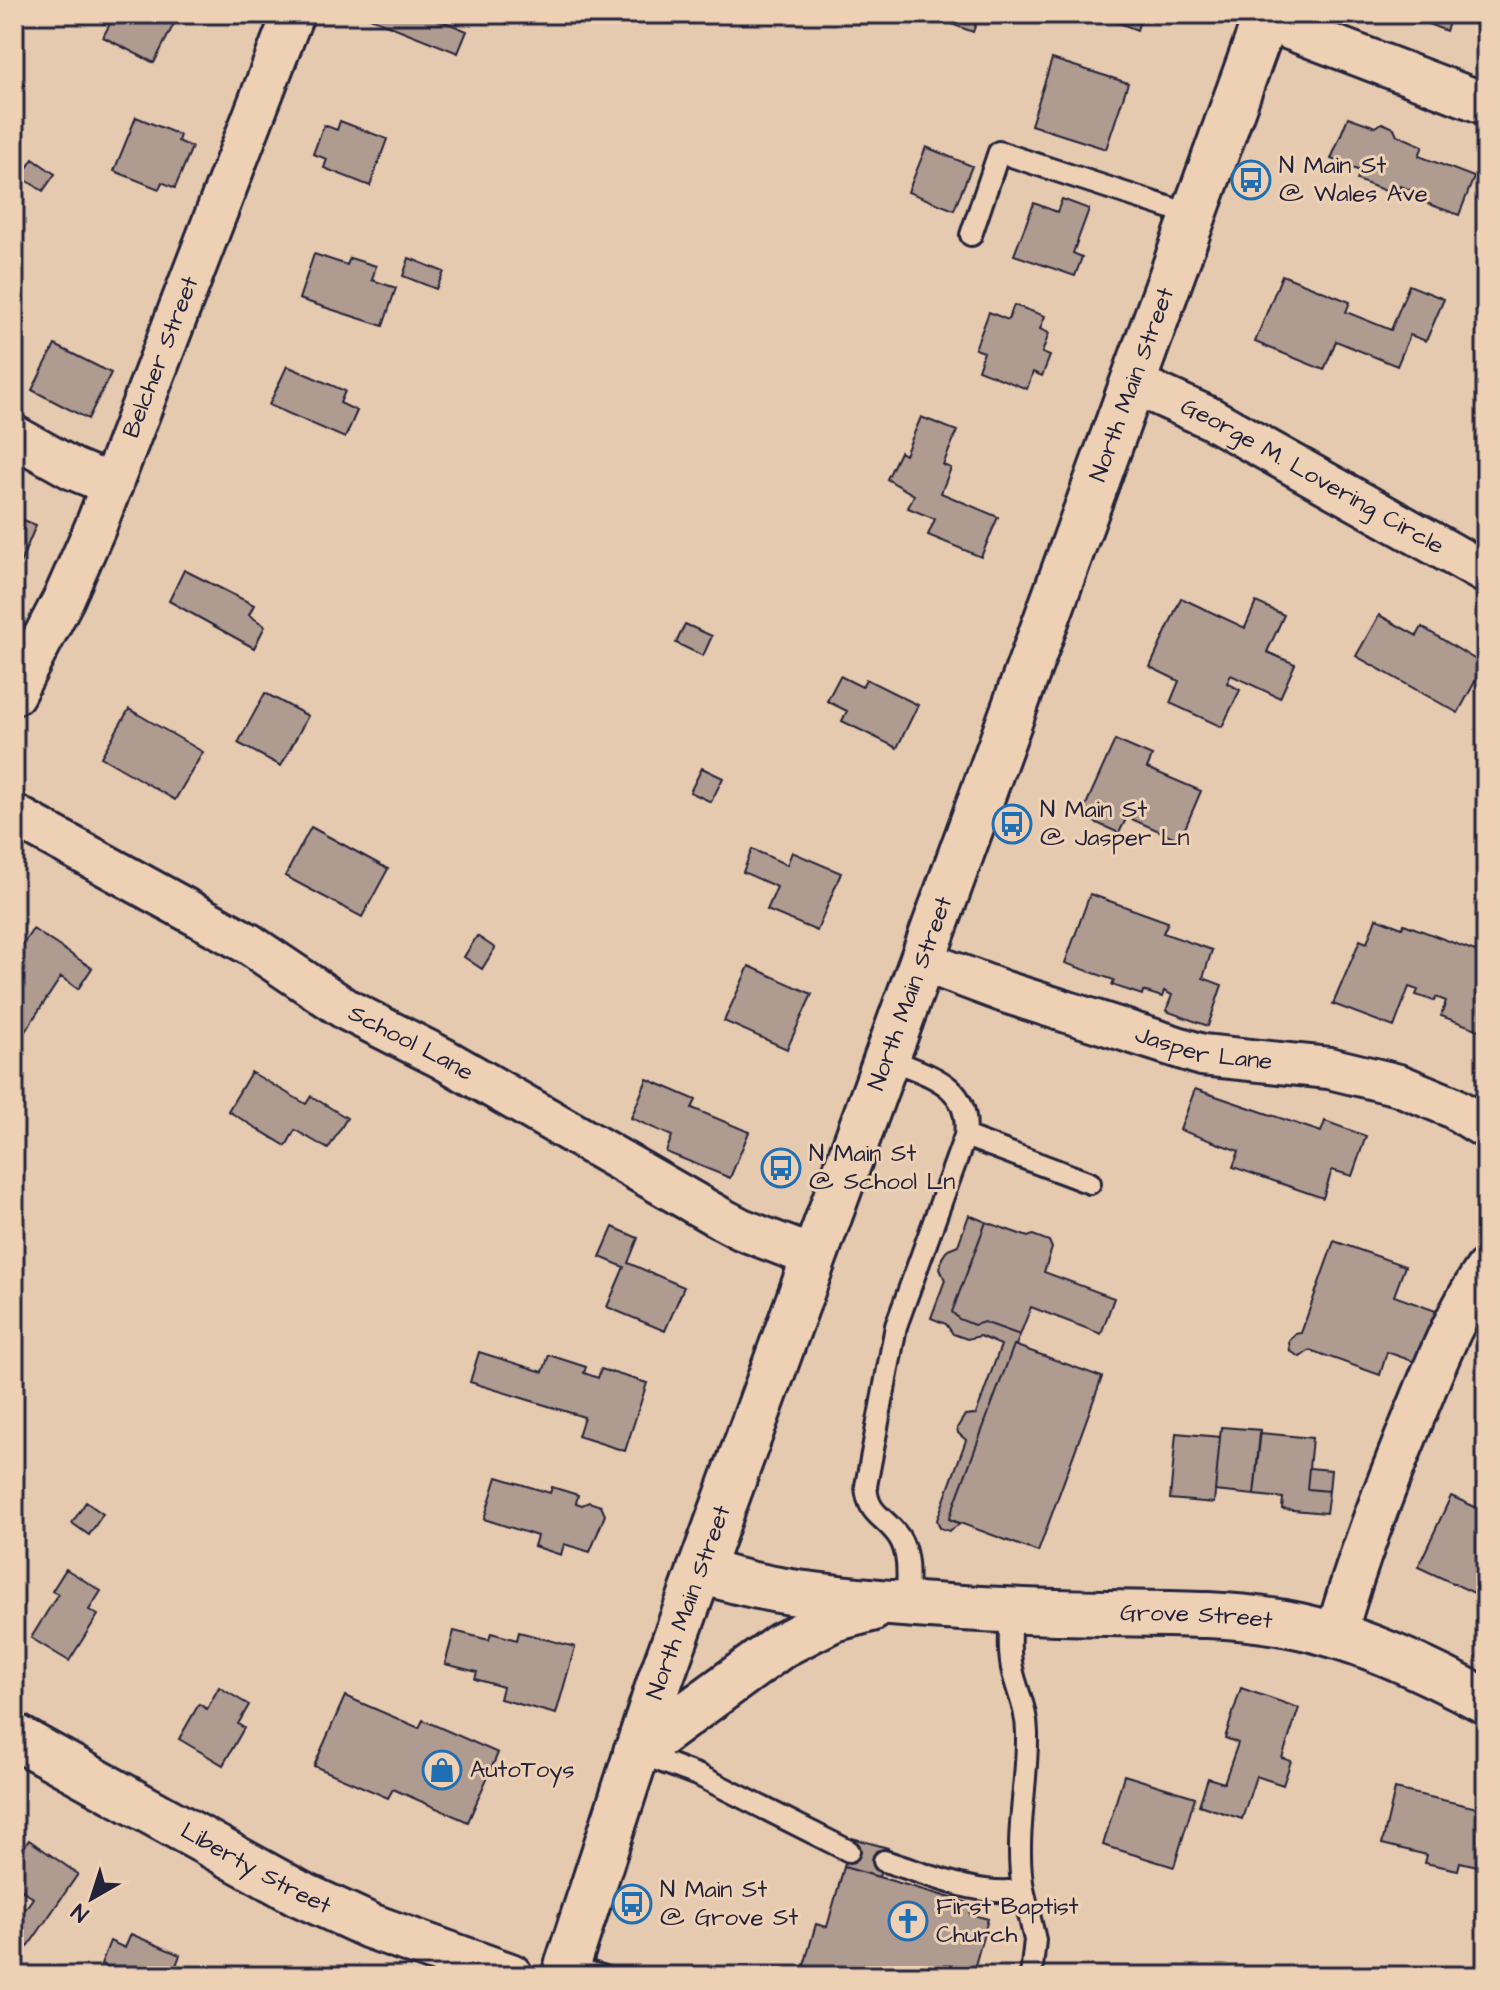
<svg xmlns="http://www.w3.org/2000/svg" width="1500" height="1990" font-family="'Architects Daughter',sans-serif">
<rect width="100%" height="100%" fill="#e6cab0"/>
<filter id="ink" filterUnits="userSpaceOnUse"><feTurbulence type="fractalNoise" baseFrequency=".0125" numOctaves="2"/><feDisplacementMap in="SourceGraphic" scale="16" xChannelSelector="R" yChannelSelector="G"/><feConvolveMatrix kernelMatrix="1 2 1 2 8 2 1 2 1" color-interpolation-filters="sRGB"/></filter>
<g filter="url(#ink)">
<!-- building -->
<path fill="#af9b90" stroke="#22223b" stroke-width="2" d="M115,14H179L154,63L103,37Z
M366,14H442L440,20L467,31L458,53L365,16Z
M949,14L979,15L973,32L946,22Z
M1096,14H1142L1137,30Z
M1419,14H1452L1446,31L1423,22L1425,16Z
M1052,59L1128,83L1106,149L1031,125Z
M136,117L180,135L178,141L192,147L175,188L162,182L159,189L114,171Z
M1348,117L1376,127L1382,123L1394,128L1397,135L1423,146L1419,156L1474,177L1459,215L1423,202L1425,195L1400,186L1396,195L1357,180L1360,171L1331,159Z
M340,121L387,139L370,186L324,168L327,159L313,154L324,125L337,130Z
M926,147L972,166L954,210L908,192Z
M33,159L55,174L43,191L21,177Z
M1062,199L1089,209L1073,253L1082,257L1075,276L1014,255L1034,203L1057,212Z
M314,254L347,265L350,258L376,266L372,280L396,288L383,326L299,299Z
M409,258L444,272L436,289L403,276Z
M1282,275L1350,302L1346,312L1391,330L1409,285L1444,299L1426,341L1410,335L1397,366L1336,341L1324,370L1255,342Z
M1014,305L1045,316L1040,329L1049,333L1042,353L1050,356L1042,376L1033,372L1027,389L978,370L984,352L975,349L989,312L1008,320Z
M55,345L111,373L88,419L32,390Z
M287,366L345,391L340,403L357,411L345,438L269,405Z
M921,417L957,431L943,465L951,468L941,493L998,517L981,557L928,535L935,519L908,508L914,495L887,479L900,452L905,455Z
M14,516L36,525L19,566L14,564Z
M184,570L254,605L249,615L265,626L254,648L169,601Z
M1181,598L1245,628L1256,602L1284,615L1267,652L1295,664L1280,698L1231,675L1227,683L1240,690L1222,727L1170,703L1179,681L1150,667Z
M1379,615L1417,636L1422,627L1484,665L1458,713L1356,656Z
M685,624L712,636L703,656L676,643Z
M840,676L862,687L866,679L918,705L897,748L842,721L847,711L827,701Z
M265,693L308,716L281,766L238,743Z
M129,709L203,752L175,800L101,757Z
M1115,740L1152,756L1147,768L1201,791L1180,840L1127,817L1119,833L1081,816Z
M702,768L723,778L711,802L690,792Z
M311,827L388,869L362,917L285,876Z
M752,849L787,865L792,852L841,873L817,931L767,910L777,887L743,872Z
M1090,894L1168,922L1163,933L1212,950L1203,978L1222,985L1208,1026L1166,1011L1172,995L1164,991L1162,997L1143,991L1142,995L1112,985L1114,980L1065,963Z
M1376,918L1402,928L1404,924L1486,955L1477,981L1486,985V1019L1482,1031L1441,1016L1446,1001L1436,997L1434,1001L1416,995L1418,990L1409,987L1394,1027L1333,1004L1360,940L1367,943Z
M33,929L92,968L78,989L61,977L14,1048V971L23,957L17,953Z
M477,936L495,948L482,969L464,957Z
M749,966L812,994L787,1049L724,1021Z
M251,1072L306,1104L311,1096L347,1118L328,1149L295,1130L286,1146L228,1111Z
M647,1079L696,1100L692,1108L749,1132L730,1178L666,1152L672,1136L631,1118Z
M1195,1089L1321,1132L1325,1121L1366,1136L1352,1176L1332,1170L1323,1198L1233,1167L1239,1151L1180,1130Z
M969,1215L986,1222L952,1312L959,1319L974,1325L984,1322L1020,1335L1016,1345H1014L949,1519L960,1524L949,1531L940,1528L937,1520L966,1440L958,1433L957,1428L965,1415L976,1414L1001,1345L980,1336L967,1339L953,1334L946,1324L931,1318L945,1280L940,1269L942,1258L948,1249L958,1245Z
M986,1222L1028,1237L1033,1235L1049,1241L1052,1248L1044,1272L1114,1298L1101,1334L1031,1307L1020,1335L984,1322L974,1325L959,1319L952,1312Z
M613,1227L638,1238L628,1263L684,1287L665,1331L607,1307L624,1267L600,1257Z
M1334,1241L1405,1266L1394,1296L1436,1311L1418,1363L1387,1352L1380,1375L1310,1350L1300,1357L1290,1351L1289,1341L1295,1334L1301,1333Z
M1014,1345L1102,1377L1038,1552L949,1519Z
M479,1352L543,1372L549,1355L586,1367L584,1373L598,1378L601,1369L647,1383L625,1451L578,1436L584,1417L470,1382Z
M1221,1427L1261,1430L1254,1495L1215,1491Z
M1176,1433L1220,1437L1214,1503L1170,1499Z
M1260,1433L1312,1438L1307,1489L1329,1491L1326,1513L1282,1509L1283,1498L1254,1495Z
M1309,1468L1331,1470L1329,1491L1307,1489Z
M497,1477L550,1493L552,1487L578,1495L576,1503L582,1505L589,1502L601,1506L605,1515L590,1552L564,1544L561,1555L534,1546L537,1536L484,1519Z
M1451,1496L1486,1512V1566L1474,1593L1418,1567Z
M86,1502L103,1514L89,1535L72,1523Z
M66,1569L101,1591L89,1610L98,1615L69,1661L31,1638L58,1594L52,1591Z
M454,1631L489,1640L491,1633L517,1640L519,1632L575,1647L556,1714L500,1699L503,1687L475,1679L477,1672L445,1664Z
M219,1687L249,1705L238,1724L244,1728L223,1765L179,1739L199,1704L207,1709Z
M1241,1688L1299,1708L1282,1758L1291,1761L1283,1785L1256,1776L1242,1819L1199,1805L1208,1778L1224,1783L1238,1743L1225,1738Z
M345,1696L419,1728L423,1720L498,1753L468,1822L393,1789L388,1798L314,1766Z
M1124,1775L1195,1797L1174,1867L1103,1845Z
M1395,1789L1486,1810V1868L1460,1862L1458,1870L1425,1863L1427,1855L1382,1844Z
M852,1838L888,1848L879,1877L844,1867Z
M29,1840L78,1874L25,1951L14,1944V1925L33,1898L22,1890L17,1897L14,1894V1862Z
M844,1867L972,1904L970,1914L988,1919L972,1976H801L816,1924L827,1927Z
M131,1934L180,1955L172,1976H109L112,1969L101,1964L110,1941L125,1948Z"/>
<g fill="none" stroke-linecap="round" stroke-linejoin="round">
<defs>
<path id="lane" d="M971,235L999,152L1195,216
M887,1058C926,1075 972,1083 965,1136L896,1326L866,1486C868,1516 884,1515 899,1537C911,1556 907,1582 907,1604
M965,1136L1090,1183
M1011,1611C1010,1631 1008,1652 1013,1673C1018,1693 1027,1711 1027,1733C1028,1785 1014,1837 1023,1889
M636,1752L700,1776L849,1851
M884,1861C925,1873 982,1899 1023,1889L1035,1940L1031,1976
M567,1966L602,1976"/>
<g id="street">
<path d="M1266,20L1486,104"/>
<path id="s1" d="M1135,384L1210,418L1486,573"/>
<path d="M14,436L73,469L112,485"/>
<path id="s2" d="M14,694L64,598L95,528L293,14"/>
<path id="s3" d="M14,815L249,944L347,1010L442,1058L722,1219L741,1229L814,1257"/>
<path id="s4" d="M922,961L1005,992L1202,1055L1329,1068L1399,1085L1452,1107L1486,1128"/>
<path d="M1336,1635C1356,1561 1385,1488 1414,1417C1435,1366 1454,1315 1486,1269"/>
</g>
<g id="secondary">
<path id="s5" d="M700,1570C763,1592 825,1597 891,1603C963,1609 1036,1612 1108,1613C1165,1614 1222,1613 1278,1622C1353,1634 1419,1666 1486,1701"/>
<path id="s6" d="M14,1736L298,1893L370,1926L510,1976"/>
<path d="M636,1752L782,1645L833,1619L871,1609"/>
</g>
<g id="primary">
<path id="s7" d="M564,1976L661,1678L1267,14"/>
</g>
</defs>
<!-- lane casing -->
<use href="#lane" stroke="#22223b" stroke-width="26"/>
<!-- street casing -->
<use href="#street" stroke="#22223b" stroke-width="46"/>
<!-- secondary casing -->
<use href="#secondary" stroke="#22223b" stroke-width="50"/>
<!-- primary casing -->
<use href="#primary" stroke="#22223b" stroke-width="50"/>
<!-- lane -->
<use href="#lane" stroke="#eed1b5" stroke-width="20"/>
<!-- street -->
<use href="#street" stroke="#eed1b5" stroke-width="40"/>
<!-- secondary -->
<use href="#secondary" stroke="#eed1b5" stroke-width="44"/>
<!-- primary -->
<use href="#primary" stroke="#eed1b5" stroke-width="44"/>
</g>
</g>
<!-- icons -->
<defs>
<symbol id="bus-ring" viewBox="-11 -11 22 22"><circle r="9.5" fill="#eed1b5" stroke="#1f6fb2" stroke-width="1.5"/><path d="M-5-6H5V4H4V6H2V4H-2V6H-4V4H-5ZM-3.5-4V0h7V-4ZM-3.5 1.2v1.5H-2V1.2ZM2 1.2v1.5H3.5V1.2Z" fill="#1f6fb2"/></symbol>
<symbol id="shop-ring" viewBox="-11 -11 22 22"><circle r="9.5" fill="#eed1b5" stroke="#1f6fb2" stroke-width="1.5"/><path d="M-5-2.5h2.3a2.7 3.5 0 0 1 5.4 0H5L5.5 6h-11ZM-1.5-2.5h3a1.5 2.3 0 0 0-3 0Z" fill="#1f6fb2"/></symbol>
<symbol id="church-ring" viewBox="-11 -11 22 22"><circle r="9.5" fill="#eed1b5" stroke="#1f6fb2" stroke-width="1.5"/><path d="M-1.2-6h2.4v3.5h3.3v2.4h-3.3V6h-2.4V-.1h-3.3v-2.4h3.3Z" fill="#1f6fb2"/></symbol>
</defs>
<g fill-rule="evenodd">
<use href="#bus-ring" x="1229" y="158" width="44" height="44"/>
<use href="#bus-ring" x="990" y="802" width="44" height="44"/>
<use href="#bus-ring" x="759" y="1146" width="44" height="44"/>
<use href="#shop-ring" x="420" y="1748" width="44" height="44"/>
<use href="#bus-ring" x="610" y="1882" width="44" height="44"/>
<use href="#church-ring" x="886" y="1899" width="44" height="44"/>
</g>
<g text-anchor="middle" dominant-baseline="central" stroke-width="6" stroke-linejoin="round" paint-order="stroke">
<!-- poi labels -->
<g font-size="24" fill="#22223b" stroke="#eed1b5" text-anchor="start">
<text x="1279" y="166">N Main St<tspan x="1279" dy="28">@ Wales Ave</tspan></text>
<text x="1040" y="810">N Main St<tspan x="1040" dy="28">@ Jasper Ln</tspan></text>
<text x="809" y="1154">N Main St<tspan x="809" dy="28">@ School Ln</tspan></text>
<text x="470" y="1770">AutoToys</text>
<text x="660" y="1890">N Main St<tspan x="660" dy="28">@ Grove St</tspan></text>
<text x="936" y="1907">First Baptist<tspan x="936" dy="28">Church</tspan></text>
</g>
<!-- street labels -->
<g font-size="24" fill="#22223b" stroke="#eed1b5">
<text stroke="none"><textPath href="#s2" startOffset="368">Belcher Street</textPath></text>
<text stroke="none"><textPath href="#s7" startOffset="1690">North Main Street</textPath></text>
<text stroke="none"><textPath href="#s1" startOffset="200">George M. Lovering Circle</textPath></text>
<text stroke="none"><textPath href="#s7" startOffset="1042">North Main Street</textPath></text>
<text stroke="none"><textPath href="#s3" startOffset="458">School Lane</textPath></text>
<text stroke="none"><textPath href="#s4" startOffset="296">Jasper Lane</textPath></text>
<text stroke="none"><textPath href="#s7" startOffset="394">North Main Street</textPath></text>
<text stroke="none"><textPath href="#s5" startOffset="500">Grove Street</textPath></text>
<text stroke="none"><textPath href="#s6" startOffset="276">Liberty Street</textPath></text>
</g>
</g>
<!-- margin -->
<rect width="1500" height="1990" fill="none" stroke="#eed1b5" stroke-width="48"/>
<rect x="24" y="24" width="1452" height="1942" fill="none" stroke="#22223b" stroke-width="3" filter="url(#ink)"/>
<!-- north arrow -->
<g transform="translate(92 1898) rotate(219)" stroke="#eed1b5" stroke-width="6" paint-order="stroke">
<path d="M0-6L14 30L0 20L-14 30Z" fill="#22223b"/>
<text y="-12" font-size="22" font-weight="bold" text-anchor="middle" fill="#22223b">N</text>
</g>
</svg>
